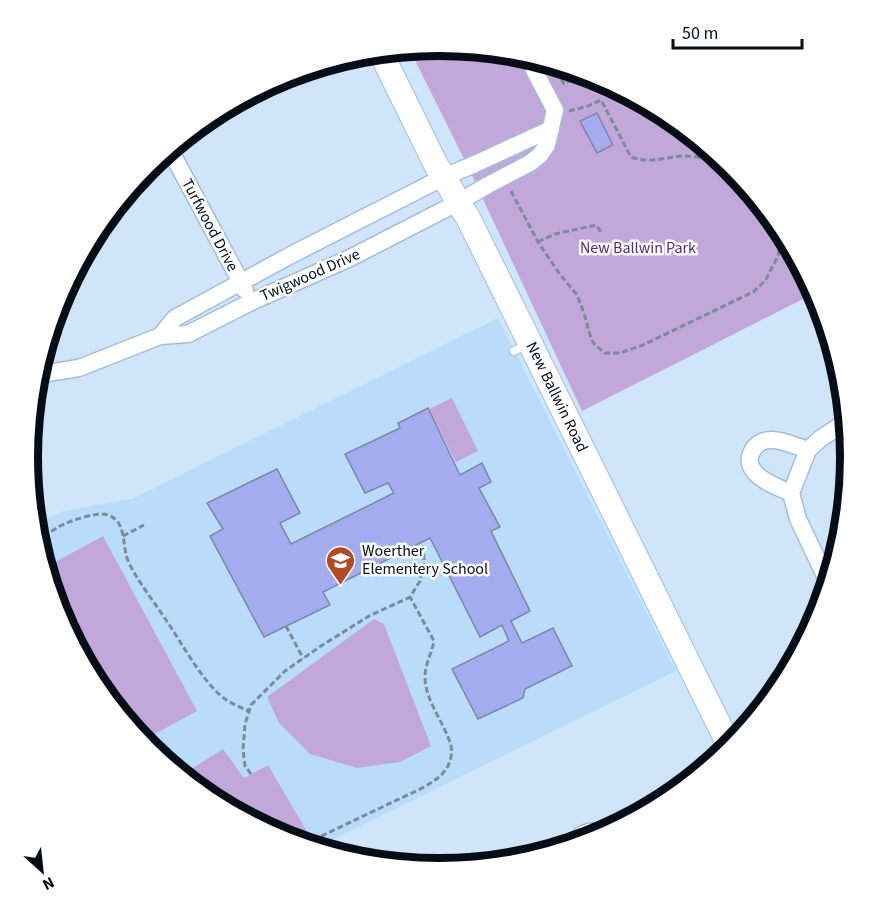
<svg xmlns="http://www.w3.org/2000/svg" width="877" height="913" font-family="'Source Sans 3',sans-serif">
<rect width="100%" height="100%" fill="#cee5fa"/>
<!-- built -->
<path fill="#badcfb" d="M498,318L676,671L317,847L281,837L210,798L147,747L96,685L58,614L35,536L34,525L64,511L132,499Z"/>
<!-- green -->
<path fill="#c2a8da" d="M439,45L519,53L596,76L667,115L730,166L781,228L815,293L582,411L468,167L409,48Z
M452,398L478,451L456,462L429,409Z
M103,536L197,711L142,741L96,685L58,614L44,568Z
M374,619L384,624L431,746L400,762L357,768L310,754L279,723L267,697Z
M223,749L244,778L268,765L309,835L291,840L281,837L210,798L183,777L182,775Z"/>
<!-- building -->
<path fill="#a2acef" stroke="#7f85a3" stroke-width="1.5" d="M597,113L613,145L597,153L580,121Z
M428,408L460,475L482,463L491,482L479,488L500,527L491,531L530,611L511,621L522,643L553,628L572,666L525,689L523,698L478,719L452,669L509,641L502,625L480,637L430,538L323,592L330,605L264,637L210,536L223,529L207,503L277,469L300,513L280,523L291,544L394,493L388,483L365,493L345,454L400,428L398,423Z"/>
<g fill="none" stroke-linecap="round" stroke-linejoin="round">
<defs>
<path id="lane" d="M514,351L528,344"/>
<path id="street" d="M169,148L245,290
M160,336L175,318L291,255L444,177L475,164L551,129
M35,375L79,368L160,336L188,334L251,302L350,258L457,203L488,185L530,163L540,155L547,145L555,110L534,70
M791,493C775,486 737,473 754,448C758,443 764,440 771,440C781,439 798,447 808,450
M828,582L798,519L791,493L808,450L820,439L847,421
M573,844C580,833 590,829 602,833"/>
<path id="secondary" d="M380,51L437,167C449,182 455,200 467,216C556,392 641,570 730,747"/>
</defs>
<!-- lane casing -->
<use href="#lane" stroke="#a3bed8" stroke-width="10"/>
<!-- street casing -->
<use href="#street" stroke="#a3bed8" stroke-width="19"/>
<!-- secondary casing -->
<use href="#secondary" stroke="#a3bed8" stroke-width="26"/>
<!-- path -->
<path stroke="#7a8b9b" stroke-width="3" stroke-dasharray="6 3" stroke-linecap="butt" d="M553,63L564,84L584,73
M569,111L588,106L601,100L631,157C650,164 665,157 683,156C699,156 715,160 730,166
M511,191L538,242L559,273L577,295L584,313L590,335L594,344L605,353H620L643,345L753,292L765,281L778,256L783,231
M538,242L555,234L596,225L601,232
M123,536L144,525
M36,541C44,536 52,531 60,526C70,521 97,511 108,515C128,522 121,547 129,563C139,583 152,599 164,617C181,641 204,686 228,701C235,705 242,708 249,711
M286,626L303,658
M251,774L245,766L243,749L245,724L251,705L285,671L321,646L369,616L410,597L420,581L424,561L423,542
M305,844C334,830 363,816 393,802C407,795 430,786 441,775C449,768 453,756 451,746C444,720 420,696 426,668C428,659 432,651 434,641L410,597"/>
<!-- lane -->
<use href="#lane" stroke="#fff" stroke-width="8"/>
<!-- street -->
<use href="#street" stroke="#fff" stroke-width="16"/>
<!-- secondary -->
<use href="#secondary" stroke="#fff" stroke-width="24"/>
</g>
<!-- icons -->
<defs>
<symbol id="school-pin" viewBox="-11 -11 22 30"><path d="M0 17L-7.5 6A9.5 9.5 0 1 1 7.5 6Z" fill="#b24b22" stroke="#fff"/><path d="M0-5L7-2L0 1L-7-2ZM-4 1L0 2.5L4 1V4Q0 6-4 4Z" fill="#fff"/></symbol>
</defs>
<g fill-rule="evenodd">
<use href="#school-pin" x="324" y="544" width="33" height="45"/>
</g>
<g text-anchor="middle" dominant-baseline="central" stroke-width="5" stroke-linejoin="round" paint-order="stroke">
<!-- street labels -->
<g font-size="16" fill="#050e16" stroke="#fff">
<text transform="translate(210 225) rotate(62)">Turfwood Drive</text>
<text transform="translate(310 275) rotate(-24)">Twigwood Drive</text>
<text transform="translate(557 397) rotate(64)">New Ballwin Road</text>
</g>
<!-- park labels -->
<g font-size="16" fill="#582d78" stroke="#fff">
<text x="638" y="248">New Ballwin Park</text>
</g>
<!-- poi labels -->
<g font-size="16" fill="#050e16" stroke="#fff" text-anchor="start">
<text x="362" y="551">Woerther<tspan x="362" dy="18">Elementery School</tspan></text>
</g>
</g>
<!-- crop -->
<path d="M0 0H877V913H0ZM38 457a401 401 0 1 1 802 0a401 401 0 1 1-802 0Z" fill="#fff" fill-rule="evenodd"/>
<path fill="none" stroke="#050e16" stroke-width="8" d="M38 457a401 401 0 1 1 802 0a401 401 0 1 1-802 0Z"/>
<!-- north arrow -->
<g transform="translate(42 871) rotate(153)" stroke="#ffffff" stroke-width="4.5" paint-order="stroke">
<path d="M0-4.5L10 22L0 15L-10 22Z" fill="#050e16"/>
<text y="-9" font-size="16" font-weight="bold" text-anchor="middle" fill="#050e16">N</text>
</g>
<!-- scale -->
<path d="M673 39v9h129v-9" fill="none" stroke="#050e16" stroke-width="3"/>
<text x="682" y="39" font-size="18" fill="#050e16" stroke="#ffffff" stroke-width="4.5" paint-order="stroke">50 m</text>
</svg>
